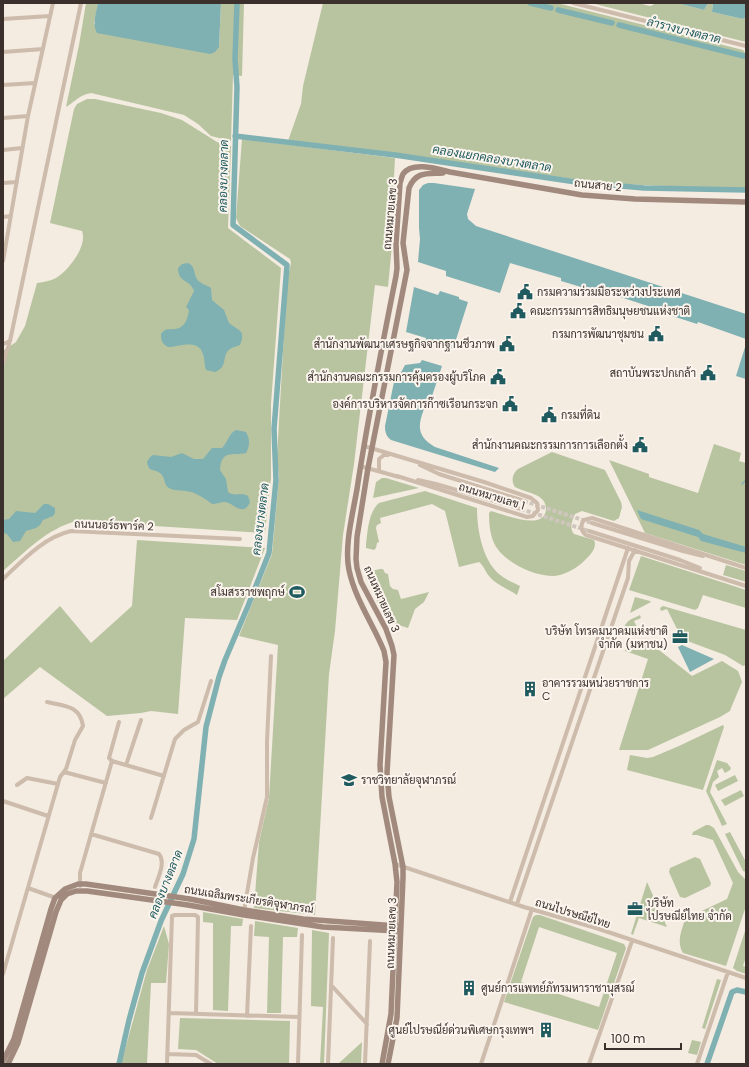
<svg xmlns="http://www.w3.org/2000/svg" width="749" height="1067" font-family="Poppins,Sarabun,sans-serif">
<rect width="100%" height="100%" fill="#f4ebe1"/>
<!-- green -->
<path fill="#b8c4a0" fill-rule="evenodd" d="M86,3H98L94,24L219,47L221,3H244L242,76L233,75L231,141L211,136L198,124L184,115L91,93C79,95 76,101 66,107L79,45Z
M323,3H557L743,50L745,53H746V188C688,187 631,186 573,179L368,150L288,141L301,104L303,86Z
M591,3H638L650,6L653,5L655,3H677L704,10L708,3H713L712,12L743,19L746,17V42Z
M87,99H95L161,113L182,120L217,142L231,146L228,228L281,268L271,404V478L265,533L76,521C47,529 26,551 3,571V351L16,342L25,326L37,283C44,282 50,281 56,278C68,271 88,246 82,231L50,223L74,109L77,104Z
M242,139L395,158L392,216L393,235L388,287L375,285L354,464L343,535L335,631L329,674L315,915L254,908L259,842L269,798L278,645L239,636L272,554L279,477L277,457L287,280L291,263L290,259L240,226L236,218Z
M714,444L741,453L739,461L746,463V565L645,533L609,460L649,474V477L698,493Z
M552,452L605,470L621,502L622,507L619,518L614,521L582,511L575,514C572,521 569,528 574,534L594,540L595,543C595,550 591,554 586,559C580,566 570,572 560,575C540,580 503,563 494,543C490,534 489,523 489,513L491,511C503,514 545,532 546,509C546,503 543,499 538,496C531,492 522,491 515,487C511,481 512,474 518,469Z
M382,478H386L419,488L373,498L376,482Z
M425,491L477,508C477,531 483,564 503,577C508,581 514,583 520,586L517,595C508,589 495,584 489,576C485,571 484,566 479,562L459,567L445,511L432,504L380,518L381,523L377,525L376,528L379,542L377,543L376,548L374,550L366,548V544C368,530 368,513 379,503Z
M137,540L265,548L237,620L185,618L178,714L151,711L141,713L107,716L40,667L3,699V661L60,606L91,643L132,606Z
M641,556L746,590V608L703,595L698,608L695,610L629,590Z
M726,565L746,571V582L723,575Z
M380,569H383L385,573L388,574L390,586L393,589L398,590L401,599L429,592L424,602L415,609L408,628L389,622L381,610L366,577L368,572Z
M635,597L650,601L651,602L630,613Z
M663,606L746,630V665L743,666L725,655L682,639L667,609L661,611L660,608Z
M640,615L641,618L634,621L641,635H633L623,631C626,620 630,620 640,615Z
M629,639L654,646L692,676L722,661L738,671L740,676L742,682L731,708L730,711L720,717L648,750H619L648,659L625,651Z
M723,725L724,727L703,790L627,770L630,755L647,758L653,757L679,746Z
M717,760L727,763L731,768L730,770L725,773L722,768L717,771L719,777L713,782L710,792L727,824L722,826L706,791Z
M735,775L738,781L718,791L715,785Z
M741,790L744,796L725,806L721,800Z
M706,825H709L714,828L738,872L746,880V906L726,966L683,953C676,942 682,930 685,919L727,899L733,883L713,840L697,835H692L693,832Z
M730,832L746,862V872L743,871L725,834Z
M695,857L700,859L711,883L710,886L685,898L680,897L669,872L670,868Z
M647,882L667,927L639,918L633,935L631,934Z
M203,912L243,919L242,926H231L228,1011L213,1010V923L203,922Z
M536,915H540L624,944L626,948L598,1030L504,1002L533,917ZM539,927L617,953L599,1007L521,982Z
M255,921L298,928L297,937H283L281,1013H267L269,937L254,936Z
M164,926L169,944L166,983H151L147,1064H121L147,970Z
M746,928V957L743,966L746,967V974L737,971L733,968Z
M312,930L329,933L324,1064H320L323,1007L311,1006Z
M717,979L721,980L705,1029L702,1028Z
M180,1018L290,1021L289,1064H218L196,1050L178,1049Z
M692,1040L701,1042L697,1055L688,1053Z
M362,1042L361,1064H338Z"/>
<!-- water -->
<path fill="#7fb0b2" d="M98,3H221L219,47L215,52L210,54L97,33C92,24 96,13 98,3Z
M677,3H708L704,10Z
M713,3H746V17L743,19L712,12Z
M428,183H434L475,189L467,214L468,219L476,226L746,314V339L698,322L697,324L657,311V309L602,291L601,293L561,281V278L510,263L500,293L446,276V271L418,262L420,239L419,228V190L423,185Z
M188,263C196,267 193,273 197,279C200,284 207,285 211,288L212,300L224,310L229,323C239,331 246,330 240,345C237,346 233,347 230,349C221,355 229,367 215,372L206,370C204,365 205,359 203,354C198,338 179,347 168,347C162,344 161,340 161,334C166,327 168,330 175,329C185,328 188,318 189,310L186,307L194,291C190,279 178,283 178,268L182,264Z
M414,287L438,295L440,291L459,297V299L468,302L453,349L445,346L444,348L425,343L426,338L406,332Z
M746,344V379L736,376Z
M422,360L442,366L431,399L428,398C421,419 411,433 435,447L499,468L495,472L391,440C386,436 385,432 385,426L394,382L398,378L405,365L420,363Z
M236,430L246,432C250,439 250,446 246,453C233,456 221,449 220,470L226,479L228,492C234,497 242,492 248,496L250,502C243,518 234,503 225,502C221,502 217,504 212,504C204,498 196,492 185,491C180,490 174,491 169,488C164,486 165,476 160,473C153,468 149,473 147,462L150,457L153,455L171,457L182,453L194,459H203L212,448H222C228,442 229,433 236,430Z
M44,504H48L55,508V513L53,516L43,520L40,525L36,528L26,531L20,541L13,542L7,534L3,533V520L9,519L16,511L35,513Z
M637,510L699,530L703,534L746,547V553L701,541L698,537L641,519Z
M682,645L714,659L690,672L678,647Z"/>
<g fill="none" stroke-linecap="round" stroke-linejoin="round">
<!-- stream -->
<path stroke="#7fb0b2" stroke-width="1.5" d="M742,484L746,480"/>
<!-- canal -->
<path stroke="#7fb0b2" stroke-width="5.5" d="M530,3L551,8
M558,10L612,23
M619,25L744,56
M235,136L395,155L576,182L644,188L746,190
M119,1064L129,1020L142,973L161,921L183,874L194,839L206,727L219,677L225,660L248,606L269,553L276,480L274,429L287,265L233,225L237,87L235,59L237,3
M707,1064L732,992L737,990L746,992"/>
<!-- street-tunnel -->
<path stroke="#cfc6bd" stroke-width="4" stroke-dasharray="4 2" stroke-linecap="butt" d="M524,501L592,523
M521,509L589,531"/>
<!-- street -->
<path stroke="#cdbbac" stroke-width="4" d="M573,3L746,46
M3,19L50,16
M3,52L43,49
M3,85L35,83
M3,118L28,116
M3,150L22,148
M3,183L17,182
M3,217L11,216
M3,261L28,116L53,3
M3,344L10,341
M3,364L10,341L81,3
M364,446L484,482L531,498L537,503L538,510L533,516L527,517L397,476
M420,465L439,474L524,501
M360,466L399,477
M379,471V459L384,455H388
M418,480L436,484L521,509
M592,523L683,551L703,556
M589,531L680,560L700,568
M746,568L592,518L584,520C580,525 581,531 586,535L746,586
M3,579C23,560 44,537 71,531L240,539
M112,761L109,758L119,722
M126,765L141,720
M64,772L106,783
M17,785L27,778L58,784
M3,801L48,816
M151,818L175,739L184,730L198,722L211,681
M91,834L159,854C166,862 158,878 155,887
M395,864L524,907L596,928L746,978
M80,886V873L112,761L164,776
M28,888L56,898
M510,902L628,548
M517,904L628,578L629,561L635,550
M244,911L253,858L267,797V741L271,656
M3,974L60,777L66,769L75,740L83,726C80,705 64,706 47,702
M331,985L367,1024
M169,1013L299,1017
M247,1016L251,926
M167,1054L196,1055L211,1064
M167,1064L172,916L175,915H195L198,917L196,1014
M298,1064L302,935
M328,1064L333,938
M365,1064L370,941
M481,1064L532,909
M589,1064L632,941
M697,1064L728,972"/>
<!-- secondary -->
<path stroke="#a18a7d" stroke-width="5.5" d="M3,1061L14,1039L51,909L55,898L65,889L78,884H86L190,899L244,910L303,919L397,926
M8,1064L18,1043L56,912L61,900L67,894L76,891H87L188,905L244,915L323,927L398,931
M382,1064L391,1014L397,882L395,864L382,797L380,765L386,662L384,651C373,624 355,599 349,570C344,546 353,513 357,489C368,417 382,346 396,276L397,268L396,244L400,183C401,180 402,176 403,174C412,161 438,169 450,172L582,195L635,199L746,202
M388,1064L397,1018L403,878V867L389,797L387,773L394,655L392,646L386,629L361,582L357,568L356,559L357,537L368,468L407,270L403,243L409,188C416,171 427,174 443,173"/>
</g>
<!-- icons -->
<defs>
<symbol id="civic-bare" viewBox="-9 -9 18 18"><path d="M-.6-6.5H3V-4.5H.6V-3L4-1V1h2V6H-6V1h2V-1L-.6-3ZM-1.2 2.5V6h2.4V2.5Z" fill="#1f5a5e" stroke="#fbf5ee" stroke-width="2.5" paint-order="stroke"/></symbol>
<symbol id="stadium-bare" viewBox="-9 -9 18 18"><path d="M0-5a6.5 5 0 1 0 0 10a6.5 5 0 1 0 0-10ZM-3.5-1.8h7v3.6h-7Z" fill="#1f5a5e" stroke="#fbf5ee" stroke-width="2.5" paint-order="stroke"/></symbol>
<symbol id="office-bare" viewBox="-9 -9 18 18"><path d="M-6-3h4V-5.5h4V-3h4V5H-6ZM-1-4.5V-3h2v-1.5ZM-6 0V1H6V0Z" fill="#1f5a5e" stroke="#fbf5ee" stroke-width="2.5" paint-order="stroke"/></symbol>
<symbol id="building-bare" viewBox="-9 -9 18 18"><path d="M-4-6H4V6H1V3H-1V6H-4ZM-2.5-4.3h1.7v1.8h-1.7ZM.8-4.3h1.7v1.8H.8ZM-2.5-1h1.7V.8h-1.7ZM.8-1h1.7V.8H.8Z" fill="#1f5a5e" stroke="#fbf5ee" stroke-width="2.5" paint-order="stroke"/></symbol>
<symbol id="university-bare" viewBox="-9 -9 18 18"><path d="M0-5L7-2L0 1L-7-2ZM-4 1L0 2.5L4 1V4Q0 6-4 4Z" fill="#1f5a5e" stroke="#fbf5ee" stroke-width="2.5" paint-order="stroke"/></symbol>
</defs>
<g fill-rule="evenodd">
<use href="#civic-bare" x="514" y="281" width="22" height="22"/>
<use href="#civic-bare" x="507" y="300" width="22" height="22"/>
<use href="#civic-bare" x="645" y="323" width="22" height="22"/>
<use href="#civic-bare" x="496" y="333" width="22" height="22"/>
<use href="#civic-bare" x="697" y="362" width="22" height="22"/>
<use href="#civic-bare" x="487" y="366" width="22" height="22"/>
<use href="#civic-bare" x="499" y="393" width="22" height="22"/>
<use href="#civic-bare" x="538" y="404" width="22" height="22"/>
<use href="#civic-bare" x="629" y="434" width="22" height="22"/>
<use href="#stadium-bare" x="286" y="581" width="22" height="22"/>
<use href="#office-bare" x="669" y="626" width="22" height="22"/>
<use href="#building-bare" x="519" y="678" width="22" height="22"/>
<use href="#university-bare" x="338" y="769" width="22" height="22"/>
<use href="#office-bare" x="624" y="898" width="22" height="22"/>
<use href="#building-bare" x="458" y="977" width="22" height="22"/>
<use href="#building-bare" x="535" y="1019" width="22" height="22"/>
</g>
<g text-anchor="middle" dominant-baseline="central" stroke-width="4" stroke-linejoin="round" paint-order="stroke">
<!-- street labels -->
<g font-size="11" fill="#3b302b" stroke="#fbf5ee">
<text transform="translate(598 185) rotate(6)">ถนนสาย 2</text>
<text transform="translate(390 214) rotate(-85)">ถนนหมายเลข 3</text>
<text transform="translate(492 496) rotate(17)">ถนนหมายเลข 1</text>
<text transform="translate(114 525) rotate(2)">ถนนนอร์ธพาร์ค 2</text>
<text transform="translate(382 599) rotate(66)">ถนนหมายเลข 3</text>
<text transform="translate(249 899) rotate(9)">ถนนเฉลิมพระเกียรติจุฬาภรณ์</text>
<text transform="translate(573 913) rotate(17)">ถนนไปรษณีย์ไทย</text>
<text transform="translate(391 933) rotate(-88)">ถนนหมายเลข 3</text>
</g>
<!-- poi labels -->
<g font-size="11" fill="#3b302b" stroke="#fbf5ee" text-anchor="end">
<text x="537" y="292" text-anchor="start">กรมความร่วมมือระหว่างประเทศ</text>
<text x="530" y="311" text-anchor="start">คณะกรรมการสิทธิมนุษยชนแห่งชาติ</text>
<text x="644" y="334">กรมการพัฒนาชุมชน</text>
<text x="495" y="344">สำนักงานพัฒนาเศรษฐกิจจากฐานชีวภาพ</text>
<text x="696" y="373">สถาบันพระปกเกล้า</text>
<text x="486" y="377">สำนักงานคณะกรรมการคุ้มครองผู้บริโภค</text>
<text x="498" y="404">องค์การบริหารจัดการก๊าซเรือนกระจก</text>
<text x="561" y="415" text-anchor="start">กรมที่ดิน</text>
<text x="628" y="445">สำนักงานคณะกรรมการการเลือกตั้ง</text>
<text x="285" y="592">สโมสรราชพฤกษ์</text>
<text x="668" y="631">บริษัท โทรคมนาคมแห่งชาติ<tspan x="668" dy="13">จำกัด (มหาชน)</tspan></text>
<text x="542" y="683" text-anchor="start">อาคารรวมหน่วยราชการ<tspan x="542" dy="13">C</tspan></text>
<text x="361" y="780" text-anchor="start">ราชวิทยาลัยจุฬาภรณ์</text>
<text x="647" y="903" text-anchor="start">บริษัท<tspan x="647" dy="13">ไปรษณีย์ไทย จำกัด</tspan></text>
<text x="481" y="988" text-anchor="start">ศูนย์การแพทย์ภัทรมหาราชานุสรณ์</text>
<text x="534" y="1030">ศูนย์ไปรษณีย์ด่วนพิเศษกรุงเทพฯ</text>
</g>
<!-- water labels -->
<g font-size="12" font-style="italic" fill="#1f5a5e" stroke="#fbf5ee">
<text transform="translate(684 30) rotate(14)">ลำรางบางตลาด</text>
<text transform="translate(492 158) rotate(9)">คลองแยกคลองบางตลาด</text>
<text transform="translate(223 176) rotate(-89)">คลองบางตลาด</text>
<text transform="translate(260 519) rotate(-83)">คลองบางตลาด</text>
<text transform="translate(165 884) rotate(-68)">คลองบางตลาด</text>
</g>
</g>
<!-- border -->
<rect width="749" height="1067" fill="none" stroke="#3b302b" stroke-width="8"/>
<!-- scale -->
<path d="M605 1043v6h76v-6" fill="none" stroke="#3b302b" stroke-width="2"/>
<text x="611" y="1043" font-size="12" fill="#3b302b" stroke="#fbf5ee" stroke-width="3" paint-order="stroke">100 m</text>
</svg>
